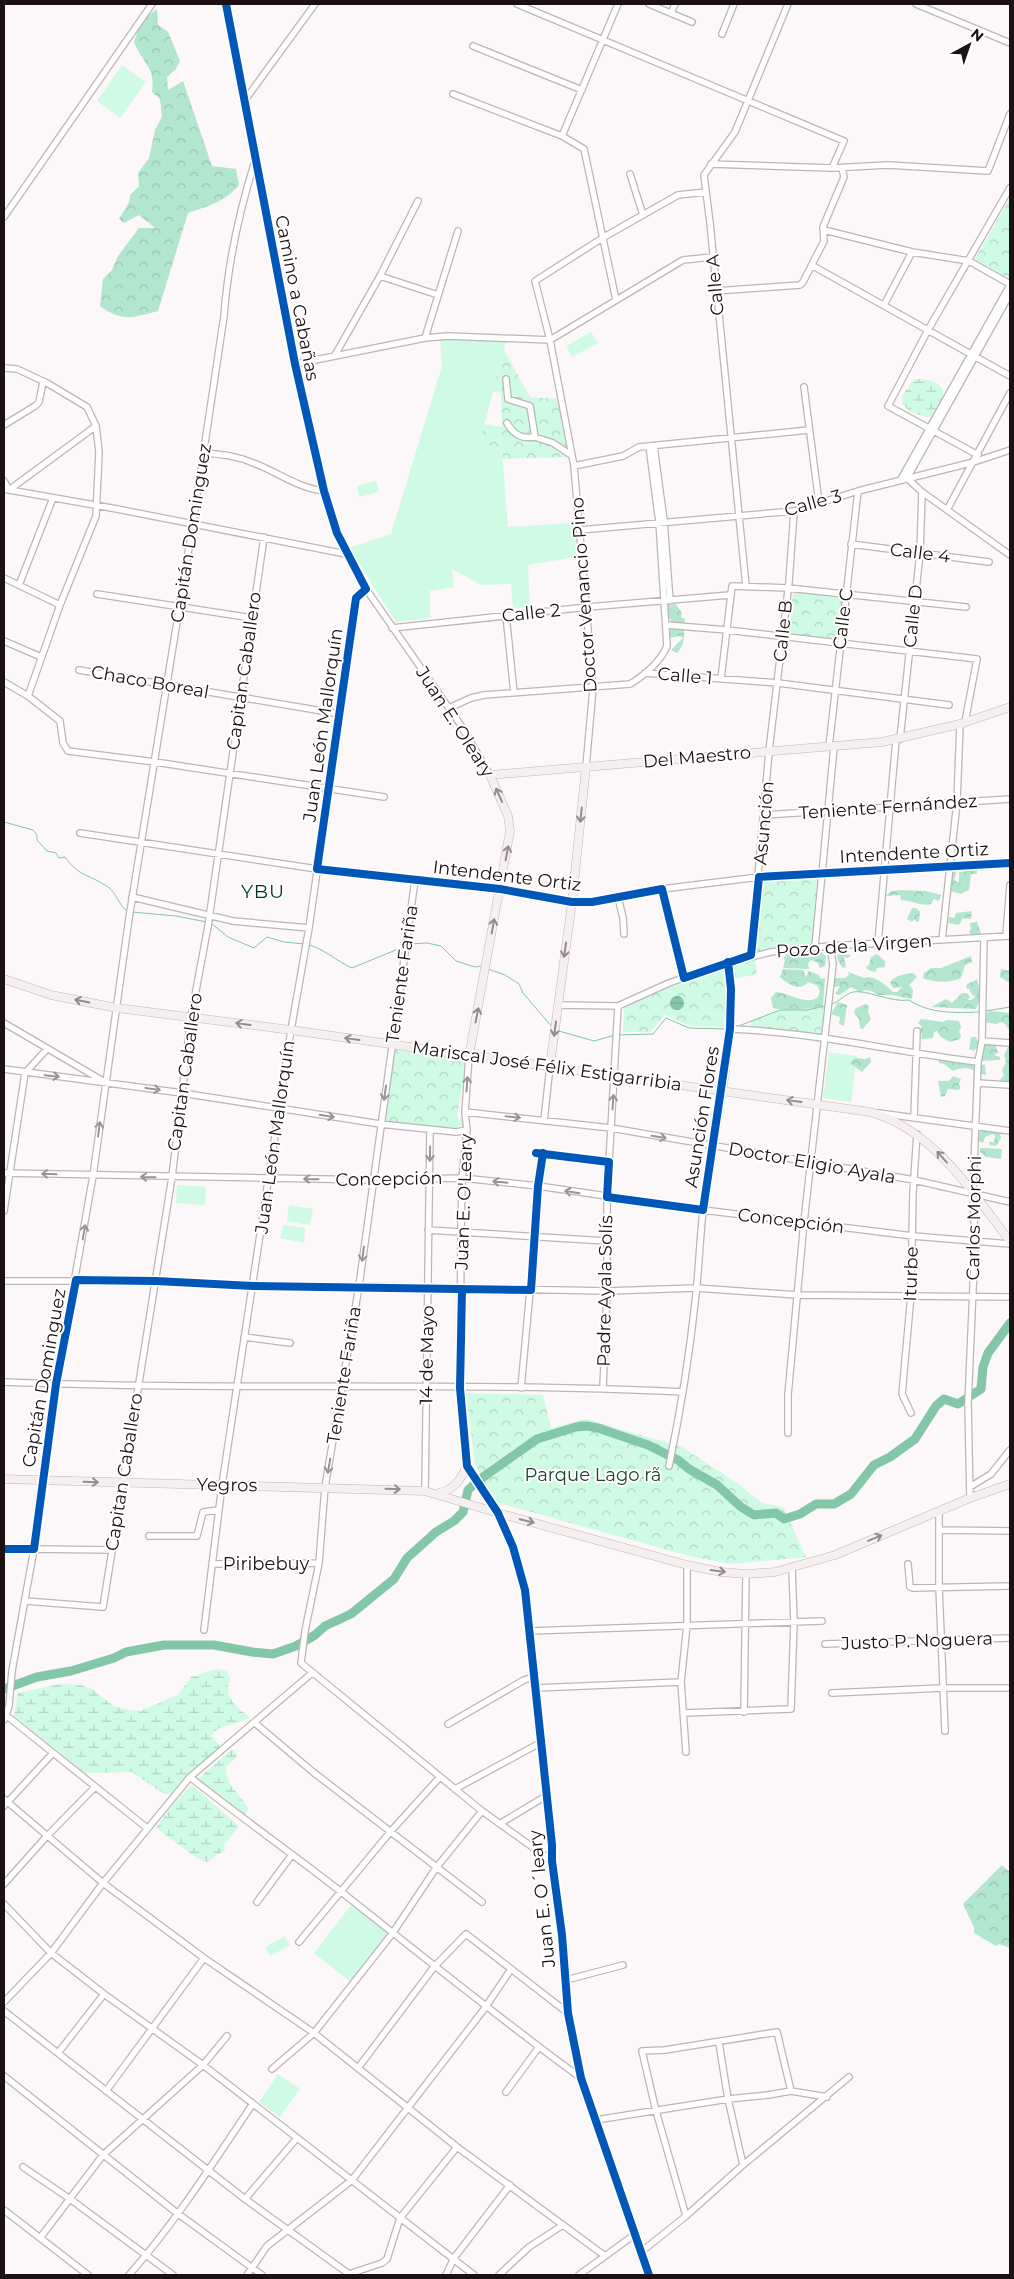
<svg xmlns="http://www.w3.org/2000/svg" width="1014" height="2279" font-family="Montserrat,sans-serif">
<defs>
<pattern id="forest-crowns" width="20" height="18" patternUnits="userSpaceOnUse" patternTransform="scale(1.25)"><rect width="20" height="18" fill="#b3e6ce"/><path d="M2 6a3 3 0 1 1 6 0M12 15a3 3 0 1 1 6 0" fill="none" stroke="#99c4b0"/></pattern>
<pattern id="wetland-marsh" width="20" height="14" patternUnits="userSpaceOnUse" patternTransform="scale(1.25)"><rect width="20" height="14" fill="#cffae4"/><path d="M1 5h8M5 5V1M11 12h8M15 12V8" fill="none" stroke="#b1d5c3"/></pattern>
<pattern id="park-crowns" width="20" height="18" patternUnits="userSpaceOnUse" patternTransform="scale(1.25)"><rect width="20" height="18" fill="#cffae4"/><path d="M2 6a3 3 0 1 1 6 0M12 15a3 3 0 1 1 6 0" fill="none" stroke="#b1d5c3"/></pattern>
<pattern id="water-rules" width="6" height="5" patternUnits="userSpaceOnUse" patternTransform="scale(1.25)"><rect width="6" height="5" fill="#84c6a8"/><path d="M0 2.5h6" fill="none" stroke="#71a990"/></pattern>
</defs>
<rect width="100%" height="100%" fill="#fcf7f8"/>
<!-- green -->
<path fill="#cffae4" d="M122,65L146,82L120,118L97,101Z
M591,332L598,343L572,357L566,346Z
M440,339L506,342L480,441L502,451L508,527L575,523L576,557L528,565L530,607L513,609L511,584L481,585L452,569L454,587L430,591V618L396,622L349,548L391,534L442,366Z
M376,481L379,492L359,497L357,486Z
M829,1052L857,1056L851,1102L823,1098Z
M177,1185L206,1187L205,1205L176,1203Z
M289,1205L313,1209L310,1225L287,1221Z
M283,1225L305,1228L304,1243L280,1238Z
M352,1904L391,1934L352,1983L314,1953Z
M285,1936L290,1945L270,1956L265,1947Z
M278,2074L300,2089L280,2117L259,2102Z"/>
<!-- forest -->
<path fill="url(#forest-crowns)" d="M157,9L158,25L168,32L180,61L176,69L167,77L168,90L183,81L212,166L236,169L239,185C225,202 208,206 188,213L158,311C132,318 122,322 100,306L103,279L112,270L118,256L139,228H155L139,215L124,223L119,219L129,202L130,195L139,186L138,173L149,158L155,130L162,117L160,99L152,92C156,67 142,63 134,42C138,28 144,17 157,9Z
M675,603L682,613L681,617L685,619C683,631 687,643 677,653L671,650L683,638L680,636L669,638L667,634L671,619L664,616L662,608L665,604L671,606Z
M953,870L957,871L954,880L959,883V872L977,870V874H971L969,890L961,894L951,891Z
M901,890L926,891L941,895L939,901L934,899L931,904C921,907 912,900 901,900L900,895L886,896L891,891Z
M912,908H916L920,912L919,921L917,922L914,919L912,922L907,919Z
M972,911L971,919L963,918L959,925L948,923L949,917L954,918L956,913Z
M977,922L982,936H972L969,932L971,929L970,923Z
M822,952L826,957L825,966L820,968L818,963L811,960L808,963L809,969L783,968L785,960L783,958L790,953Z
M841,953L851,955L848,958L844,957L846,967L843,968L838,961L837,955Z
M877,954L885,961V967L877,968L875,972L868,970L866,967L869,965L871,957Z
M971,956L972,962L965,965L961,978C949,983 935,983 923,978L924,973L931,968H941Z
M783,969L803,970L806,977L809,971L819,975L821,979L825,978L823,1006C814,1009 780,1011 773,1008L771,998L776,992C789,993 807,1006 818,997L820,991L817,985L808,982C799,993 787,983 780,977Z
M1001,969L1010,971V983L1000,977Z
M848,972L864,978C875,974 886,986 893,992H897L902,987L893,988L890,982C897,975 904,974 913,973L917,977L909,985L913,990L912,999L892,995H878L871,991L864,990L861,993L851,987L840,995L835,994L840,986L835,987L832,983L836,978H845L849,975Z
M977,979L981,996L976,1009L931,1007L946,999L952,1003L962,993H967L970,997L968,1000H971L975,997L970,992V989H967L966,985Z
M838,1002L847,1005L844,1026L839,1024L840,1017L831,1014Z
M865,1004L869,1006L868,1012L871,1019L863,1029L860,1028L859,1019L854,1013L855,1009Z
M990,1011L1010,1013V1031L1004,1023L1000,1022L997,1024L983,1022L985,1014Z
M921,1019L943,1022L947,1020L959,1021L961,1027L959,1032L961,1035L960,1039L950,1042L941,1037L937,1031L934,1032L933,1038L921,1039L922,1034L919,1031L922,1027L918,1023Z
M971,1037H976L979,1045L974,1051L969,1049Z
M995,1043L998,1052L994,1055L1000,1057V1060L981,1061L983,1044Z
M1009,1045H1010V1085L1007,1081L1003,1082L1000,1080L1004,1075L1002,1070L1006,1062L1004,1055Z
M870,1057L871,1062L862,1072L850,1063L855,1058L865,1059Z
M939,1058L985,1065L986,1075C974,1074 971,1063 953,1071L944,1064L939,1063Z
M953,1076L961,1079L959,1084L960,1088L959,1090L948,1089L945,1096L941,1097L938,1081H949Z
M980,1130L1000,1132L1001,1138L996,1146L989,1145L990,1142H994L995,1136L993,1134L985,1137L983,1143L978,1141Z
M984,1148L1002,1149L1001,1159L986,1157L980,1152V1148Z
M1002,1865L1010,1872V1948L999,1944L996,1946L974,1933V1927L963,1904Z"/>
<!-- wetland -->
<path fill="url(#wetland-marsh)" d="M914,379C926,379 936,380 943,390C944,399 938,413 929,418L910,412L902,403V396Z
M216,1669L227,1671L230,1679C223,1698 236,1706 250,1718L218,1729L211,1736L220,1746L171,1793L164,1794L132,1772L85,1773L14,1716L18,1693L60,1684L81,1685L92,1689L112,1705L123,1709L140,1711L178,1695L191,1677Z
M232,1749L237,1754L236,1758L226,1766C225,1787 239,1791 248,1808L245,1819L198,1779Z
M192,1785L239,1826L224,1845L225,1850L207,1862L197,1858L156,1828L170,1808Z"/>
<!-- park -->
<path fill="url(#park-crowns)" d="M1010,198V279L975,259Z
M504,350L530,397L558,399L568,457L503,459L502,451L480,441L484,424L502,427L501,393L493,391Z
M793,592L843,598L838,639L789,634Z
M817,877L813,944L755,952L761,880Z
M754,955L757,974L730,980L728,962Z
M724,967L727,1027L690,1026L665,1015L650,1032H623L624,1005Z
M828,1001L824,1038L751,1030V1021L780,1010H799L822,1007Z
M393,1049L467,1059L457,1116L459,1120L465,1119V1125L451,1129L383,1123Z
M466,1393L543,1395L551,1428L586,1419L682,1447L737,1483L762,1503L783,1507L806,1557L732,1564L689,1556L495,1502L475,1464Z"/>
<!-- water -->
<path fill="url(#water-rules)" d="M670 1003a7 7 0 1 1 14 0a7 7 0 1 1-14 0Z"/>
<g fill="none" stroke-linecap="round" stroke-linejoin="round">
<!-- stream -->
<path stroke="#84c6a8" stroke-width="1" d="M4,822L33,830L37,835V840L47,851L56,853L59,858L65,857C79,877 91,875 108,887C117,893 118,905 128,912
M132,912L176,916L207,922
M211,923L228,937L254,948L267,937L284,942L304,944
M409,944L427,943L441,946L456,961L475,967L482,966
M308,945C318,945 340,963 352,968L403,947
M488,969L505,975L519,984L523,993L553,1028
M832,1004C839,1002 845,994 853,992C865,989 892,1003 909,1000C930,1014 955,1013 980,1012
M986,1011L1010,1007
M736,1027L780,1010H807L825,1006
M559,1031L594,1041L615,1035
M618,1035L653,1034L666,1018L689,1028L727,1029"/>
<!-- river -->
<path stroke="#84c6a8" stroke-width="9" d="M4,1689L37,1677L71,1671L114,1658L126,1652L164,1645H214L252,1652L273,1654L296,1646L315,1635L325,1626L351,1614L394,1579L407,1558L436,1532L454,1521L463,1512L468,1490L479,1480L537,1439L576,1427L587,1426L598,1428L648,1445L678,1460L689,1469L717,1485L741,1507L754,1515L776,1513L784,1519L800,1514L816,1504H834L851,1494L874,1465L890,1457L915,1439L936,1406L944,1399L958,1404L981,1389L983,1367L988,1353L1010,1323"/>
<defs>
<path id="minor" d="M226,4L295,364L324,491L337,533L366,589L460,724L490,775
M517,4L844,141L832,168
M649,4L692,22
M916,4L1010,43
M671,13L675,4
M722,34L734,4
M473,46L582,90
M453,94L562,136L584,149L616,300
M245,100L315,4
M562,136L618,4
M711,164L832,168L888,165L988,171L1010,114
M630,174L643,215
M4,217L152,4
M824,230L912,252L969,261L1010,284
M813,266L1010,376
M380,276L438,295
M716,291L800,285L803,282L824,241L823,227L844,177L842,168
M884,305L912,252
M425,338L458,231
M335,355L380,276L418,201
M295,364L425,338L448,336L550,340L683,260L712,257
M4,368L17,369L47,383L87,407L96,426L99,452L96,516L60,605L28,696
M506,379L508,399L530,406L535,437L553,443L571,455
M804,387L819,503
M507,423C514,435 521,439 535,437
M4,425L35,406L39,402L43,382
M654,446L664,521L670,601
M203,453C222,454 238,456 256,464C279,473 298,488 324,491
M978,455L888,406L928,330L1010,188
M574,466L623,456L639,447L809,430
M907,478L1010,294
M907,478L922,492L1010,555
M901,479L1010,285
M4,481L9,490L96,426
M4,489L117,509L346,554
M947,510L1010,393
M580,530L794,511L858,491L974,462L1010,450
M851,544L989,562
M4,578L60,605
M19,585L53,498
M746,586L710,223L704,175L735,132L788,4
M97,594L252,618
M506,615L514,693
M666,625L727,630L977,659L965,722
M392,628L588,607L730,595
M4,641L41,657
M79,670L340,714
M645,673L778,683L949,705
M721,679L732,586L788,588L966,607
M4,682L28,696L60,721L63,743L68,751L155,762L384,797
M449,708L471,698L484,695L630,684C644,676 661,661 667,646L659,522L649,446
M900,739L920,553L922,492
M829,747L858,491
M586,767L593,688L574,466L550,340L535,281L604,237L678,195L706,192
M765,815L1010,799
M80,833L317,869L500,889L572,902H592L662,889L759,877L1010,863
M415,880L359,1286L325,1487L319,1563L305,1631L301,1663L482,1811L552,1861
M662,889L684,978
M132,897L233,921L309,928
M618,897L623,918L624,934
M1006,936L1010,885
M942,940L957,802L960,724
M878,943L896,740
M815,947L834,747
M751,955L769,751L789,582L794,511
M558,1005L618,1006L669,983L719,965L771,952L830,946L1010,936
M4,1023L103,1081
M730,1029C814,1032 895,1052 978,1062
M982,1041L1010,1043
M469,1056L465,1112L467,1130L462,1178L461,1231L460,1388L467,1466L498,1513L513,1547L525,1590L552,1845V1861L562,1935L568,2013L581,2078L649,2275
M4,1069L182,1093L380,1124L456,1132L467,1130
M977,1083L1010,1085
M465,1112L611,1128L914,1180L1010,1202
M879,1113L1010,1131
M914,1118L917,1031
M544,1121L550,1066
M4,1173L373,1180L462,1178L538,1186L703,1210L913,1236L1010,1244
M4,1211L25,1073L47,1049
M428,1230L606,1241
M4,1281H156L253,1286H359L607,1291L696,1288L798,1295L1009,1297
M244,1337L290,1343
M4,1382C230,1391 457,1381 683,1392
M521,1388L535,1237
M603,1388L607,1291V1197L618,1006
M911,1413L902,1394L911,1295L913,1192L917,1134
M788,1433V1395L804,1222L833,964L830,946
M669,1466C681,1409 690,1351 696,1294C699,1266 700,1238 703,1210C713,1129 739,1043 728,962
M42,1481L56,1384L93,1176L129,918L193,523L224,316C228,263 239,212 255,161
M970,1487L991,1474L1010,1450
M425,1491L430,1130
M970,1498L968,1404L975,1242L973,1194L978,1062L982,1041L984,938
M939,1512V1587L945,1731
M939,1530L1010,1531
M149,1536H197L203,1512L219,1510
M213,1564L319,1563
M908,1564L910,1587L913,1588L1010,1586
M25,1601L103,1607L172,1177L191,1017L208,926L264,537
M204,1630L222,1485L291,1030L309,928L356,598L366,589
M529,1631L822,1621
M825,1644L1010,1638
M535,1688L681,1682
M832,1693L942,1688H1010
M744,1712L746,1574
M684,1713L791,1709L794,1622L792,1568
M7,1716L147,1828
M4,1720L9,1706L12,1671L34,1549L111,1550
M255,1723L313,1772L482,1902
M448,1724L524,1680L533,1677
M686,1752L681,1682L687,1625V1565
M190,1777C240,1817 293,1854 344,1894C422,1956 500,2019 581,2078
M455,1789L540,1743
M4,1799L103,1883L204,1958L314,2033L457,2147L605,2256
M4,1806L52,1754
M501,1823L546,1796
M4,1884L47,1836L95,1787
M257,1902L291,1856
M4,1904L51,1953L104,1994L203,2065L474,2275
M299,1942L391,1831L440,1777
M566,1980L623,1965
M4,2002L51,1953L103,1883L190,1777L312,1673
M4,2011L245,2199L349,2274L382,2263L387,2259L400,2218L457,2147
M719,2043L728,2099L743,2165
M58,2053L104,1994
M358,2068L434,1967L466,1934L568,2013
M272,2069L314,2033L392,1934L436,1868L482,1811
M4,2076L177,2213L262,2275
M106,2091L204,1958
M506,2092L539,2047
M596,2120L728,2099L768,2095L791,2091L827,2097
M23,2167L70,2199L173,2275
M245,2199L297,2138
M4,2210L88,2275
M686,2216L656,2111L642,2051L665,2050L777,2032L791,2091
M40,2238L103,2155L203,2065L227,2036
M641,2252L686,2216L743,2165L849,2077
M129,2275C175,2223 213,2163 252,2105
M247,2275L267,2246L352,2180L485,2008L511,1969
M446,2275L454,2258L510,2185
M499,2275L529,2247L563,2225
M579,2275L634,2235"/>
<path id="major" d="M4,979L51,995L117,1008L291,1030L870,1112C934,1130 971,1191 1010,1241
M469,1056L510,831L508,816L490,775L882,742L960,724L1010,707
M550,1066L572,902L586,767
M4,1479L425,1491L498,1513L687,1565L721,1572L746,1574L775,1572L835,1555L970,1498L1010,1484
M439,1493C454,1490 461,1479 467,1466
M4,1549H34L42,1481"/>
</defs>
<!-- minor casing -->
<use href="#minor" stroke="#bdb5b7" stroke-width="8"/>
<!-- major casing -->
<use href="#major" stroke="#c2b4b7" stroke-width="9"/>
<!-- minor -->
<use href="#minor" stroke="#fffefe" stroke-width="5.5"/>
<!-- major -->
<use href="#major" stroke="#f6eff0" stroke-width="8"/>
<defs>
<path id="cycleway" d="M226,4L295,364L324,491L337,533L366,589L356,598L317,869L500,889L572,902H592L662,889L684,978L751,955L759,877L1010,863
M728,962L731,989L730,1029
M536,1153L609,1162L607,1197L703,1210L730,1029
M462,1289L460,1388L467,1466L498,1513L513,1547L525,1590L552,1845V1861L562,1935L568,2013L581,2078L649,2275
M4,1549H34L56,1384L76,1280L156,1281L253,1286L531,1290L538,1186L543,1153"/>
</defs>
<!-- cycleway casing -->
<use href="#cycleway" stroke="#fff" stroke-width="11"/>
<!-- cycleway -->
<use href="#cycleway" stroke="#0057b8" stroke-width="8"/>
</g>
<!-- one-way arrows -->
<defs><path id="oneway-shaft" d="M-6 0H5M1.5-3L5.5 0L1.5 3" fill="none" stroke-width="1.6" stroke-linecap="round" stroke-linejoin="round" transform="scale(1.25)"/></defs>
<g stroke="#938b8c">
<use href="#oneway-shaft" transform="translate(499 795) rotate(-114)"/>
<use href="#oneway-shaft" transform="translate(581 815) rotate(96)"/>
<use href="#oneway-shaft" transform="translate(507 853) rotate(-79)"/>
<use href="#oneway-shaft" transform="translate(493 926) rotate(-80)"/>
<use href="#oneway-shaft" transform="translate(565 950) rotate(98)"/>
<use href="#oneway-shaft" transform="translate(82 1001) rotate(-168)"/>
<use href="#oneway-shaft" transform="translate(477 1015) rotate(-79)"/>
<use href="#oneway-shaft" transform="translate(243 1024) rotate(-172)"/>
<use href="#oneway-shaft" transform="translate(555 1029) rotate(98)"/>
<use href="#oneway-shaft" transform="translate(352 1039) rotate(-172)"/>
<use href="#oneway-shaft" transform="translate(794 1101) rotate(-172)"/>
<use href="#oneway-shaft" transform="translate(942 1157) rotate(-131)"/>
<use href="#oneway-shaft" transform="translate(91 1482) rotate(2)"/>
<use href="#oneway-shaft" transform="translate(393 1489) rotate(2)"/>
<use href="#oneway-shaft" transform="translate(527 1521) rotate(14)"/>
<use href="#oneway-shaft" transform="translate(875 1538) rotate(-22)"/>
<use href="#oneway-shaft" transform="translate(718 1571) rotate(8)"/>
</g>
<g stroke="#989394">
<use href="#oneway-shaft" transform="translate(52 1076) rotate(6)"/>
<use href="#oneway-shaft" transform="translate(467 1084) rotate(-86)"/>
<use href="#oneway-shaft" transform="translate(153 1089) rotate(8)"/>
<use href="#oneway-shaft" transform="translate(385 1093) rotate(98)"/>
<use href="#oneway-shaft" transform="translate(613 1102) rotate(-86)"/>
<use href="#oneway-shaft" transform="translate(327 1116) rotate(9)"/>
<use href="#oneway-shaft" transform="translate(513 1117) rotate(6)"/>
<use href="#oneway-shaft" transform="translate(99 1129) rotate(-83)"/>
<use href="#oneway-shaft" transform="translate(659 1137) rotate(10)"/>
<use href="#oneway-shaft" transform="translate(430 1154) rotate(91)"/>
<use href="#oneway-shaft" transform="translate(49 1174) rotate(-178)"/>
<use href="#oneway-shaft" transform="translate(148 1177) rotate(-179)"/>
<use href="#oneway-shaft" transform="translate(311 1179) rotate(-179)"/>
<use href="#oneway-shaft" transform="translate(500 1182) rotate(-174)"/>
<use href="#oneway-shaft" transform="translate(572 1192) rotate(-171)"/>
<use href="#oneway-shaft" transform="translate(84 1232) rotate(-80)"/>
<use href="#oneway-shaft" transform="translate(363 1254) rotate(97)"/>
<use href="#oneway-shaft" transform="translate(329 1466) rotate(100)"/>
</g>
<g text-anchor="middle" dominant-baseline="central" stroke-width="4" stroke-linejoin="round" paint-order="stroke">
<!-- street labels -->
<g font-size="18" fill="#1b1012" stroke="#fff">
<text transform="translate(715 285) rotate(-95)">Calle A</text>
<text transform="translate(297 298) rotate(79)">Camino a Cabañas</text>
<text transform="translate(813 503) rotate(-15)">Calle 3</text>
<text transform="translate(191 533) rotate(-81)">Capitán Dominguez</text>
<text transform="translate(920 553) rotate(7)">Calle 4</text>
<text transform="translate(584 595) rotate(-94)">Doctor Venancio Pino</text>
<text transform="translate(531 613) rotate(-6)">Calle 2</text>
<text transform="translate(913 616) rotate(-84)">Calle D</text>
<text transform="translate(843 619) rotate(-83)">Calle C</text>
<text transform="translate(783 631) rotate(-84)">Calle B</text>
<text transform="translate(244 671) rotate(-82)">Capitan Caballero</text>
<text transform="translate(685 676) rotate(5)">Calle 1</text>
<text transform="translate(150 682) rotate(10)">Chaco Boreal</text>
<text transform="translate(455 722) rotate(57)">Juan E. Oleary</text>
<text transform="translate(323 725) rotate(-82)">Juan León Mallorquín</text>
<text transform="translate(697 757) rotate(-5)">Del Maestro</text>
<text transform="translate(888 807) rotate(-4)">Teniente Fernández</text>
<text transform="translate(764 823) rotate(-85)">Asunción</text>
<text transform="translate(914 853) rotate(-3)">Intendente Ortiz</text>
<text transform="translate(507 876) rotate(7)">Intendente Ortiz</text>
<text transform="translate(854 946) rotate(-4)">Pozo de la Virgen</text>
<text transform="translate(402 974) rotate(-82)">Teniente Fariña</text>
<text transform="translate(547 1066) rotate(8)">Mariscal José Félix Estigarribia</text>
<text transform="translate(185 1072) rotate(-82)">Capitan Caballero</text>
<text transform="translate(702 1117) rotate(-81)">Asunción Flores</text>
<text transform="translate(275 1137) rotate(-82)">Juan León Mallorquín</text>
<text transform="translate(812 1163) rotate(10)">Doctor Eligio Ayala</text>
<text transform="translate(389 1179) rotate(-1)">Concepción</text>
<text transform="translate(464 1202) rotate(-88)">Juan E. O'Leary</text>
<text transform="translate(974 1218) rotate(-89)">Carlos Morphi</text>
<text transform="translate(791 1221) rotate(7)">Concepción</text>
<text transform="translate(911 1274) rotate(-88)">Iturbe</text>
<text transform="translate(605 1291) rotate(-89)">Padre Ayala Solís</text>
<text transform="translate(427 1355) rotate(-89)">14 de Mayo</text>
<text transform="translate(344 1375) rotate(-81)">Teniente Fariña</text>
<text transform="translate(44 1378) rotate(-80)">Capitán Dominguez</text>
<text transform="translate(124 1472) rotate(-81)">Capitan Caballero</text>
<text transform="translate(227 1485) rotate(1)">Yegros</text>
<text x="266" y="1564">Piribebuy</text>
<text transform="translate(917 1641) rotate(-2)">Justo P. Noguera</text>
<text transform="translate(542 1899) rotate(-96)">Juan E. O´leary</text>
</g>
<!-- park labels -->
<g font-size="18" fill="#1b4432" stroke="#fff">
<text x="593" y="1475">Parque Lago rã</text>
</g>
<!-- neighbourhood labels -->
<g font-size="19" letter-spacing="1" fill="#043422" stroke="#fff">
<text x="263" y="891">YBU</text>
</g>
</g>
<!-- border -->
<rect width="1014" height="2279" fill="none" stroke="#1b1012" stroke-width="10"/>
<!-- north arrow -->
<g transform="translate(969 45) rotate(40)" stroke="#ffffff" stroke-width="4" paint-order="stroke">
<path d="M0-4L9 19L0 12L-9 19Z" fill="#1b1012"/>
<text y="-8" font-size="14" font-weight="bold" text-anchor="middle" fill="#1b1012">N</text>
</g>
</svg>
